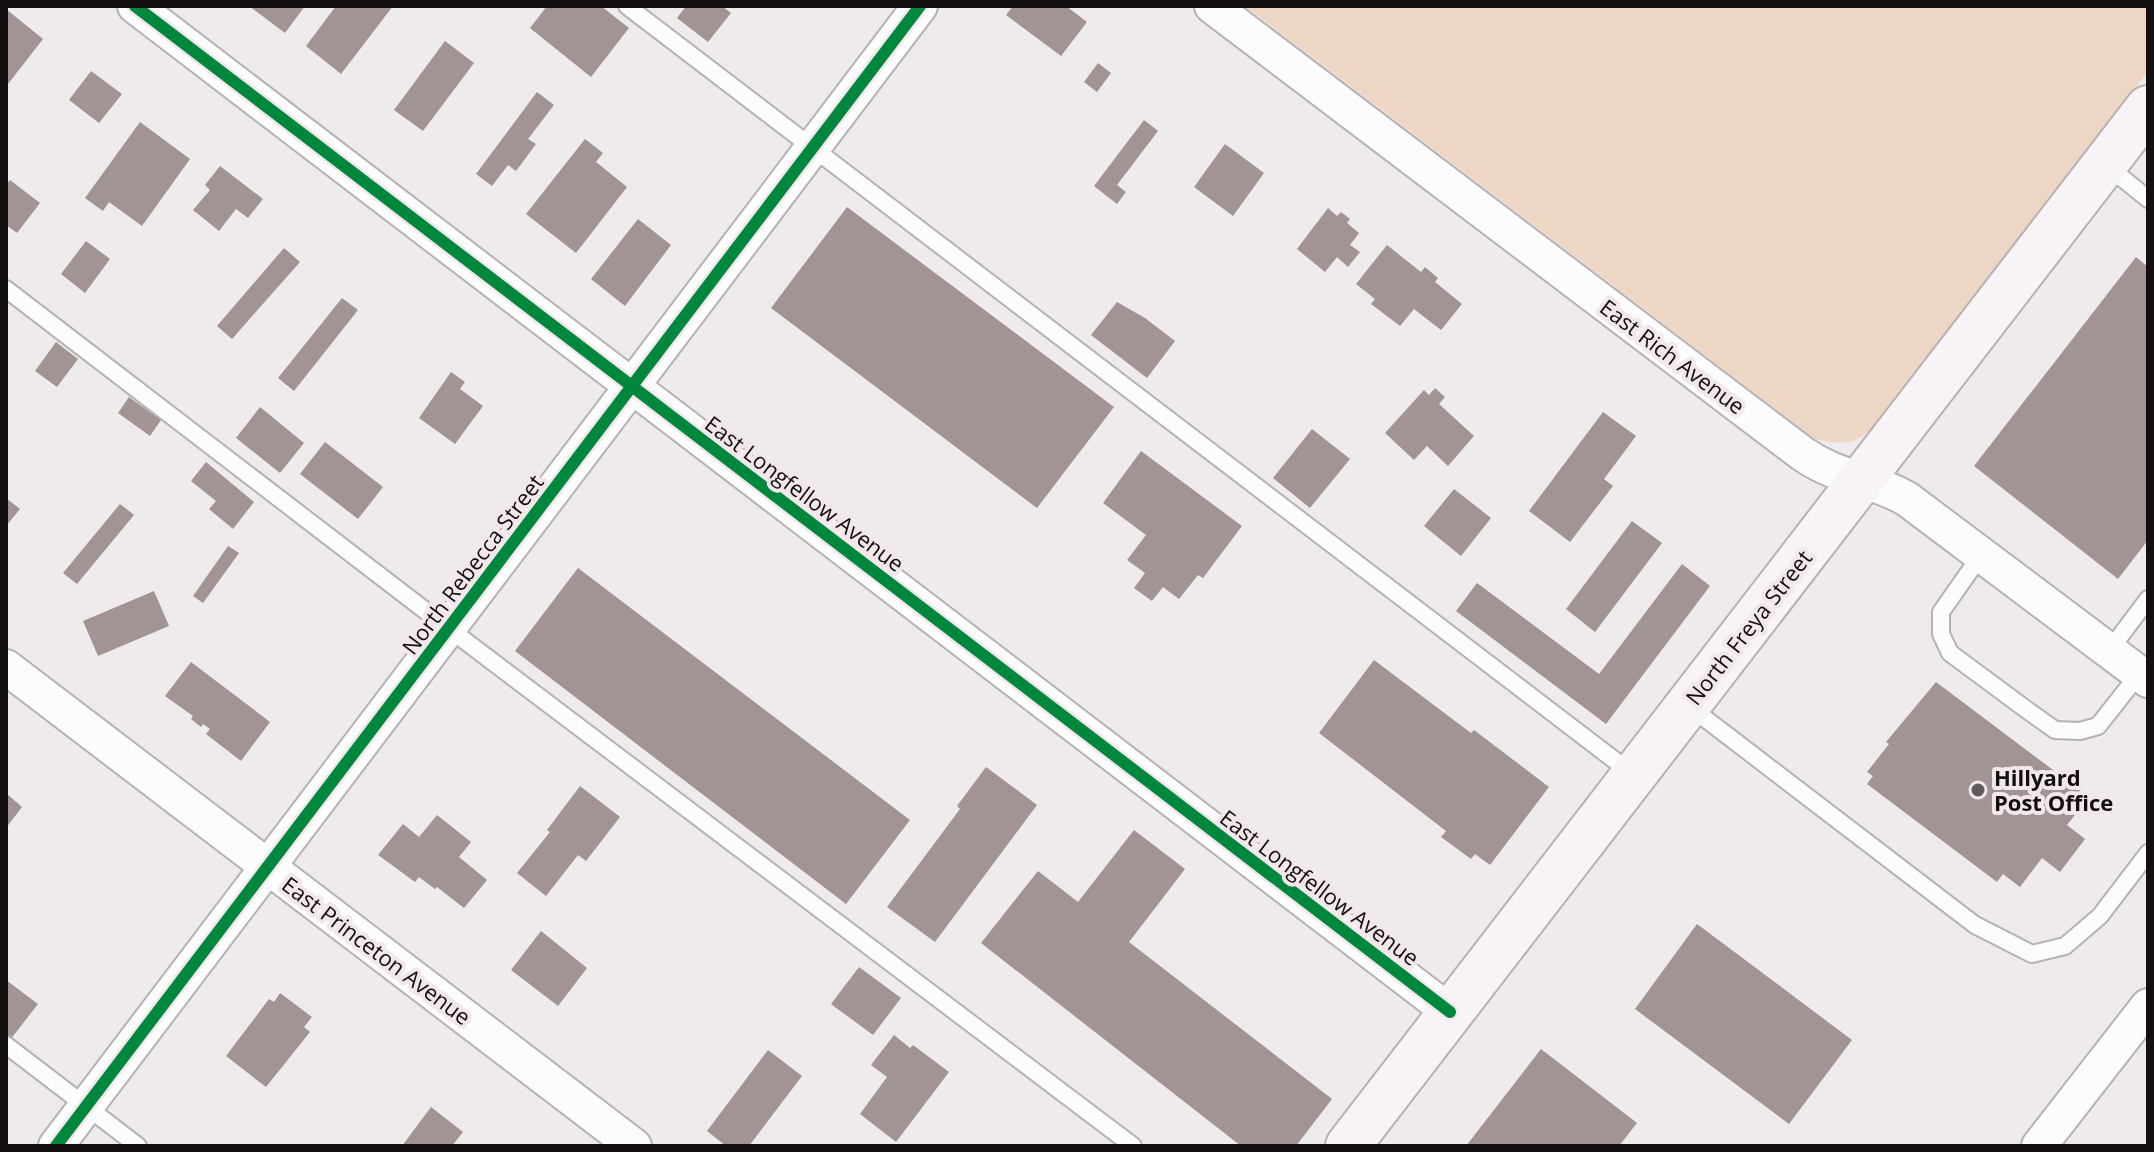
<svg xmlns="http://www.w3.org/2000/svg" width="2154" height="1152" font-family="'Open Sans',sans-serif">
<rect width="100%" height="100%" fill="#efeaeb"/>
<!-- green -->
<path fill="#edd6c4" d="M1245,6H2148V71L1878,423C1855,445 1846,446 1815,439Z"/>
<!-- building -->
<path fill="#a19492" d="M249,6H305L285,33Z
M336,6H393L341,74L306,46Z
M547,6H601L629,28L591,77L530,28Z
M686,6H722L731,13L708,42L677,18Z
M1013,6H1066L1087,22L1061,56L1006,15Z
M6,9L43,39L8,84L6,82Z
M445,41L474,63L423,131L394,110Z
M1098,63L1111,73L1097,92L1084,82Z
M91,71L122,94L99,123L69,100Z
M537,92L554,105L528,139L536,144L516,171L508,165L492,186L476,174Z
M1144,120L1158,131L1117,185L1126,192L1117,204L1094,186Z
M140,122L190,159L142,226L109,202L103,211L85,198Z
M585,139L603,153L596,162L627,187L576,253L526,214Z
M1225,144L1264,173L1233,216L1194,187Z
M220,166L263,199L248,218L236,209L219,231L193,210L210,190L205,185Z
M10,180L40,203L17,233L6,225V185Z
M847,207L1114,407L1037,508L771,308Z
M1328,208L1337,216L1341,212L1350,219L1347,223L1359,233L1350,245L1360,252L1348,267L1337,257L1325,272L1297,249Z
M638,219L671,245L625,306L591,279Z
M86,241L110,259L85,293L61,274Z
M1387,245L1421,272L1425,267L1438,278L1435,282L1462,304L1441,330L1414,309L1400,326L1371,304L1375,299L1356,284Z
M284,248L300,262L232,339L217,326Z
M2136,257L2148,267V540L2118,579L1974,466Z
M342,298L358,310L294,391L278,378Z
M1117,302L1145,318L1175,341L1147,378L1091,335Z
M56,342L78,359L57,387L35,371Z
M451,372L465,382L460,389L483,406L455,444L419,418Z
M1435,388L1445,397L1439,404L1474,436L1448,466L1427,446L1414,460L1385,433L1424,390L1429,395Z
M129,397L161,420L150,436L118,413Z
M260,407L304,443L280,473L236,438Z
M1603,412L1636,436L1604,479L1613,486L1570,542L1529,511Z
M1312,429L1350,459L1310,508L1273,478Z
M325,442L383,487L358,519L300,474Z
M1141,451L1242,526L1203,578L1198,575L1179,599L1163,587L1152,601L1134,588L1145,573L1127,560L1146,535L1103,503Z
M206,462L254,502L233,529L209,509L216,501L191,481Z
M1454,489L1491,518L1461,556L1424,526Z
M6,498L20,509L6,526Z
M120,504L134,515L77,584L63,573Z
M1632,521L1662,543L1595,632L1566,609Z
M228,546L239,553L203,603L193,596Z
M1682,564L1710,586L1606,724L1456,611L1477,583L1599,674Z
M578,568L910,820L846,904L515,651Z
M154,591L169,626L98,656L83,621Z
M1374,660L1471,733L1474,730L1549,787L1490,865L1475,854L1471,859L1441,837L1446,831L1319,733Z
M191,662L270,722L241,761L206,734L210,729L203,724L201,727L191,719L193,716L165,696Z
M1936,682L2089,797L2067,825L2085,839L2060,872L2042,858L2020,887L2003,874L1997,882L1867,784L1873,776L1867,772L1889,744L1886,742Z
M986,767L1037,805L935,942L887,907L960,809L957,806Z
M580,786L620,817L586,861L578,855L546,896L517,873L550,832L547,830Z
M6,793L22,807L6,828Z
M437,815L471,842L459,857L487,880L464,908L437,887L435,889L419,877L415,882L378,855L403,824L419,837Z
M1134,830L1185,869L1129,942L1332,1099L1296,1146H1241L981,943L1038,871L1078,902Z
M1697,924L1852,1040L1789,1124L1635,1009Z
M541,931L587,968L558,1006L511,970Z
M859,967L901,998L873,1035L831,1004Z
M6,980L38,1004L10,1040L6,1036Z
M280,993L312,1017L304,1027L310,1032L266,1087L226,1056L269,999L274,1002Z
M894,1035L910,1048L913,1045L949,1072L896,1142L860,1114L887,1077L871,1065Z
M1541,1049L1637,1123L1619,1146H1466Z
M768,1050L802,1076L749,1146H726L707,1131Z
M431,1107L463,1132L452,1146H402Z"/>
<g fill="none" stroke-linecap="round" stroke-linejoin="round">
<defs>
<path id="lane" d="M627,6L1634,775
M2106,165L2148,199
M6,289L448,628L1133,1146
M1981,555L1941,612V634L1950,653L2027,710L2055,730L2080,731L2098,726L2139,674
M2109,651L2148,599
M1690,707L1975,925L2032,954L2065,946L2100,916L2148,853
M6,1045L138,1146"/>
<path id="street" d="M135,6L1450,1012
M1212,6L1803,454C1839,479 1871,478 1907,499L2148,680
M6,667L634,1146
M56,1146L920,6
M2039,1146L2148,1006"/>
<path id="secondary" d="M1348,1146L2148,108"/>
</defs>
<!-- lane casing -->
<use href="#lane" stroke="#b6b2b3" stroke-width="20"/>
<!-- street casing -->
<use href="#street" stroke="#b6b2b3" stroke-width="38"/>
<!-- secondary casing -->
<use href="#secondary" stroke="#b6b2b3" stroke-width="48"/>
<!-- lane -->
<use href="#lane" stroke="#fdfcfc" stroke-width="16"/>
<!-- street -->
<use href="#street" stroke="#fdfcfc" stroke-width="34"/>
<!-- secondary -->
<use href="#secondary" stroke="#f7f3f6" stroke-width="44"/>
<defs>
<path id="cycleway" d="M135,6L1450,1012
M56,1146L920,6"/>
</defs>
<!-- cycleway casing -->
<use href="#cycleway" stroke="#f2e7ea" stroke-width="17"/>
<!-- cycleway -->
<use href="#cycleway" stroke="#00873e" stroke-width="12"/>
</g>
<!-- markers -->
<circle fill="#605c5d" stroke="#f2e7ea" stroke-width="3" cx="1978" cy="790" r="8"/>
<g text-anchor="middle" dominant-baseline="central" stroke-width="8" stroke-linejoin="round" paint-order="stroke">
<!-- street labels -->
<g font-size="22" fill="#130f10" stroke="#f2e7ea">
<text transform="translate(1673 356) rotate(37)">East Rich Avenue</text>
<text transform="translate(805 493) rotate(37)">East Longfellow Avenue</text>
<text transform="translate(472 564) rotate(-53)">North Rebecca Street</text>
<text transform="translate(1748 627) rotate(-52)">North Freya Street</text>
<text transform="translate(1320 887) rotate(37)">East Longfellow Avenue</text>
<text transform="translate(377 950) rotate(37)">East Princeton Avenue</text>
</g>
<!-- poi labels -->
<g font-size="22" font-weight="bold" fill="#130f10" stroke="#f2e7ea" text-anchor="start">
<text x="1994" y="777">Hillyard<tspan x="1994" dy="25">Post Office</tspan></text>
</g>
</g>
<!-- border -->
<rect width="2154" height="1152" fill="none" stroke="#130f10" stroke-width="16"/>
</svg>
